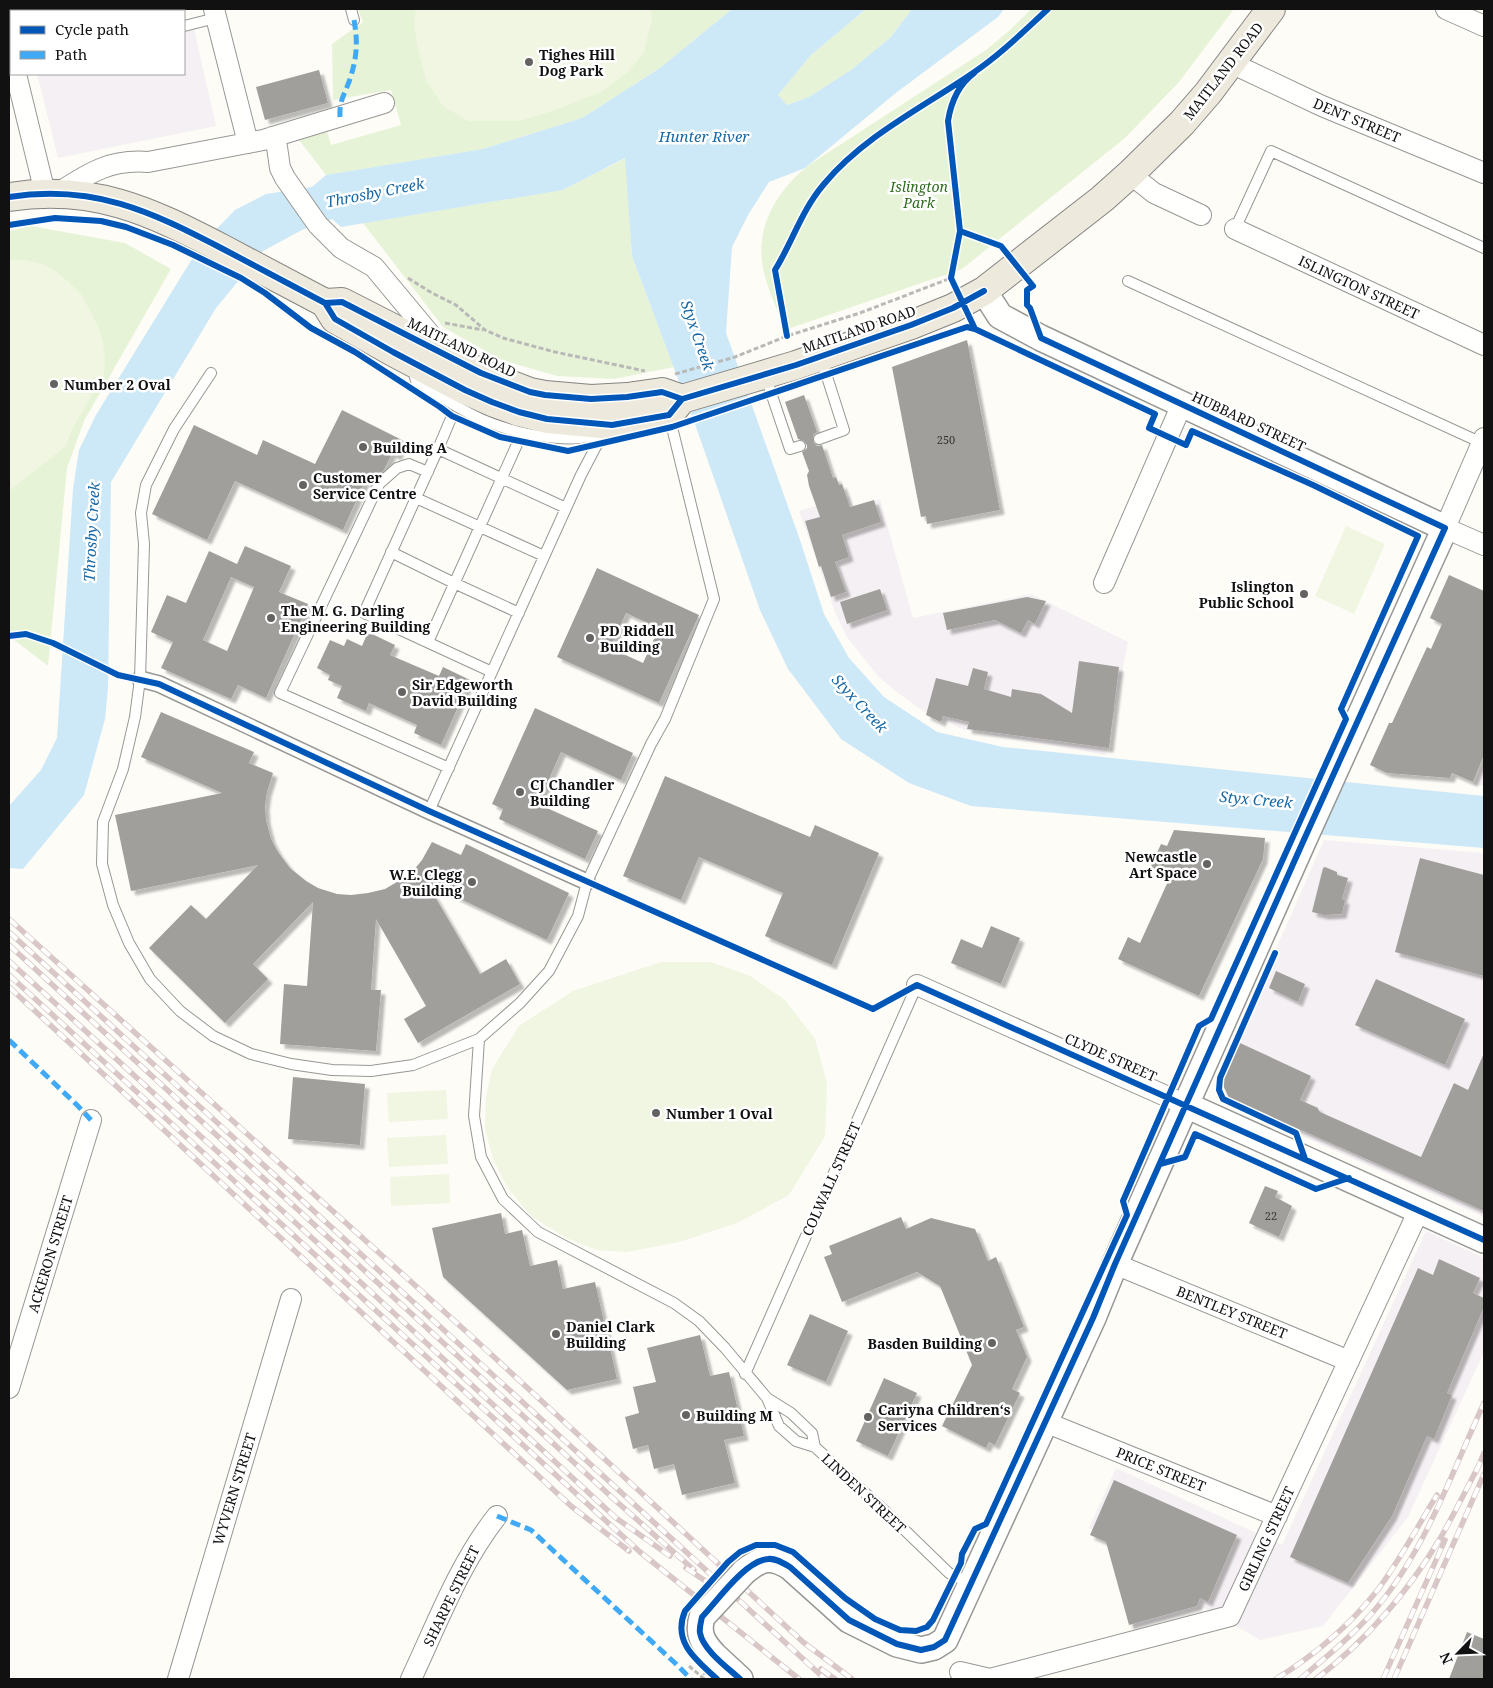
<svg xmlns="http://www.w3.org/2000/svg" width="1493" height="1688" font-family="'Noto Serif',serif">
<defs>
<filter id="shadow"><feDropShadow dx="4.5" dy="4.5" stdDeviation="1" flood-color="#0004"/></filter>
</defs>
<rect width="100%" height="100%" fill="#fdfcf7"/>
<!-- industrial -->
<path fill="#f5f0f3" d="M194,29L216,126L58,158L37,74H184V32Z
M850,496L853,507L880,499L913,618L1031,594L1128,642L1106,755L965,730L934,717L920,709L894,690L877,675L847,637L835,612L799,511Z
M1484,760V786L1473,785Z
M1324,840L1484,853V1217L1228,1103L1221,1074Z
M1426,1231L1484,1258V1352L1408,1517L1323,1626L1260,1640L1204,1608L1134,1628L1110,1538L1089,1528L1116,1468L1282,1545Z"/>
<!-- green -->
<path fill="#e7f3d7" d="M358,9H732L660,68L582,118L483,149L326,175L299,140L327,131L331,145L401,125L391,90L333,100L332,44L363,22Z
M866,9H912L891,37L851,70L809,97L787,105L778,95L811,55Z
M1031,9H1234L1179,82L1125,138L962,269L785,330C778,310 767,289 763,268C755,227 777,190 809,165L986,50L1010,30Z
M626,158L632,256L674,367L614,379L557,376L502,360L443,327L363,223L563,190Z
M31,226L125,243L171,269L84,421L67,468L48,666L9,636V231Z"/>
<!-- pitch -->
<path fill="#f0f6e1" d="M416,9H651L652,18L644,52L628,72L601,92L553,111L519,121H468L443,106L426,80L417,45L414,22Z
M9,260H25L43,264L55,271L69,282L81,294L98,326L103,342L105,360L104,374L71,431L66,446L9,491Z
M1346,526L1385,544L1354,614L1315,596Z
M661,962H711L750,976L785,1000L815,1039L827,1083L825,1136L789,1195L737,1223L679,1242L627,1252L597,1250L566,1238L531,1216L507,1187L493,1159L485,1129L486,1097L492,1069L519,1026L573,991Z
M446,1090L448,1119L389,1122L387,1093Z
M446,1135L448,1164L389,1167L387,1138Z
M449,1174L450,1203L391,1206L390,1177Z"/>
<!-- water -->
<path fill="#cde8f7" d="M732,9H866L811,55L778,95L787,105L809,97L851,70L891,37L912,9H1004L998,17L897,92L805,168L769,182L748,215L732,247L726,333L800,540L824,614L849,658L884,697L937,732L1003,747L1484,796V848L971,806L909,783L841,739L788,669L760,610L695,424L632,256L625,158L563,190L341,227L332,219L302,230L263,251L216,308L111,482L108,688L105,719L84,795L23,869L9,868V806L41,770L57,738L73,489L79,450L96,415L200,246L235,210L266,194L312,187L326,175L483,149L582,118L660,68Z"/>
<!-- building -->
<path fill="#a19f9c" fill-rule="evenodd" filter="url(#shadow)" d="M319,70L328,103L265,120L256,87Z
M967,340L1000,510L927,524L926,516L921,517L892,367Z
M804,395L817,432L813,435V442L817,446L822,445L833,478L836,477L839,485L842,484L850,507L874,500L881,522L842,535L849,557L835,562L846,592L831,597L821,566L819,567L805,521L820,517L809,486L807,475L809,471L802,452L807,448V445L804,441L798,439L785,402Z
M342,410L404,441L397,456L392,453L384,470L377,477L372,474L368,483L365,481L343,530L235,481L207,540L152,514L194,425L257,455L263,440L315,464Z
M245,546L291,566L279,592L308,604L266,698L238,685L231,699L161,668L173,642L151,632L167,595L186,603L209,551L237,564ZM231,577L254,587L227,651L203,640Z
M597,568L699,615L659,703L557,657ZM626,613L659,628L643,663L610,648Z
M1449,575L1484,591V755L1473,782L1452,773L1450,778L1387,773L1370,765L1389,723H1392L1427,647L1431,649L1442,624L1430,618Z
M880,589L887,610L847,624L840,602Z
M1027,597L1046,601L1035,624L1028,620L1021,633L995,620L947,630L943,613Z
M368,632L395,645L390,655L439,676L443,667L470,680L441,745L414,733L417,725L369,703L366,711L337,698L342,686L328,680L330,675L317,668L330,640L344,646L347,639L362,646Z
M1079,661L1119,667L1109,748L967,729L969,722L943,716L941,722L926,715L936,678L968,686L973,668L988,672L984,689L1011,697L1012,689L1041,694L1072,713Z
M535,708L633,753L621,780L561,752L538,804L598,831L585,859L499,819L503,809L492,804Z
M161,712L254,752L249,763L273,773L267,792L265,806L266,820L271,839L278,852L290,868L306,881L318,888L337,894L351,895L368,893L385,889L402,879L413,871L422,860L432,842L461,855L466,844L569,893L547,940L427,883L480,974L506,959L520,984L418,1043L404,1019L426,1006L376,919L371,990H381L376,1051L280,1044L284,984L307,986L313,902L253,964L268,979L225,1023L149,948L191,905L206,919L258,865L131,891L115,815L222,793L141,757Z
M665,776L810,837L815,825L879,853L832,965L765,936L783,893L699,857L681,900L623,876Z
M1174,830L1265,838L1263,859L1199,996L1118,959L1128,937L1140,943L1170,877L1150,868L1161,844L1167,846Z
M1420,858L1484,875V976L1395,952Z
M1325,867L1337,872V875L1348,878L1342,899L1345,900L1342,914L1324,915L1312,912L1323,868Z
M991,926L1020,938L1001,984L951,963L961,939L982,948Z
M1276,971L1305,984L1298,1002L1269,988Z
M1376,979L1465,1019L1445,1065L1355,1025Z
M1240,1043L1311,1076L1300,1100L1318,1108V1109L1320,1112L1421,1157L1454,1083L1468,1090L1484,1053V1211L1229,1098L1222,1083Z
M293,1077L365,1084L360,1145L288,1139Z
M1265,1186L1278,1191L1275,1197L1292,1206L1279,1237L1249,1223Z
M501,1213L505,1234L522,1230L530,1266L557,1260L563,1289L595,1282L617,1379L567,1390L443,1277L432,1228Z
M901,1217L906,1229L931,1218L975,1229L988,1261L996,1257L1024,1327L1016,1330L1027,1357L1012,1389L1020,1393L995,1445L989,1442L986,1448L942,1426L972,1365L940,1286L917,1272L842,1302L824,1257L832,1254L829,1246Z
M1439,1259L1480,1278L1473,1293L1484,1298V1307L1447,1393L1452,1395L1434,1439L1427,1436L1392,1516L1348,1583L1290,1557L1418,1268L1433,1275Z
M810,1314L848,1331L826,1382L787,1365Z
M700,1335L710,1376L729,1372L744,1436L724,1440L735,1483L682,1495L674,1464L654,1469L648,1445L633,1449L625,1417L639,1413L633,1387L656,1382L647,1348Z
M884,1378L917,1393L888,1456L856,1441Z
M1114,1480L1237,1535L1208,1602L1200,1598L1197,1606L1129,1625L1106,1542L1090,1535Z
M1467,1632L1484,1639V1679H1449Z"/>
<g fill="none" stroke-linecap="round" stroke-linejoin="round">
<defs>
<path id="service" d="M103,9V11
M351,9L354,20
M184,26L216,18
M1235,229L1271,151L1484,248
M1128,281L1482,443
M412,366L416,381C440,396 466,414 493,424C524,435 571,445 602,433
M211,373L174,429L146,485L141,513L144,544L140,679L135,717L123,769L103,822L102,864L113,905L129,943L150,979L180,1011L213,1036L251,1054L291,1064L332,1070L371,1071L413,1065L479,1039L520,1003L549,971L578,916L587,882L651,744L665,719L714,599L669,415
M765,375L790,449L800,446
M819,439L844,430L821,358
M438,449L452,416
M428,472L409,464L397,468L379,484L280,693L449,768
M416,498L544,556
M391,552L454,583L519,613
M428,642L518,442
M492,672L364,613L438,449L566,508
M429,811L581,475L603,433
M479,1039L474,1116L481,1157L503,1199L538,1232L674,1303L699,1321L725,1348L767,1398L779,1426L796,1441L815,1447L887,1513L949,1573L972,1584
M745,1374L917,985
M767,1398L791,1413L812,1433L815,1447"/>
<path id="pedestrian" d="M140,679L159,684L429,811L587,882"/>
<path id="minor" d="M214,9L248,143
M1446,9L1484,26
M9,45L11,56
M1231,63L1322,106L1484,173
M16,74L45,193
M272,137L277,147L280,168L285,178L318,225L341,248L374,267L443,350
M1130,174L1154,193L1201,215
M58,193C89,173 110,159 148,162L263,140L384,103
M1235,229L1484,345
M1484,438L1445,528L1484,545
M1104,583L1182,404
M917,985L1186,1105
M1115,1264L1349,1361
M9,1388L91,1120
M1045,1422L1277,1516
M960,1672L990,1679L1230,1616L1419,1210
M178,1679L291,1299
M411,1679C437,1624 459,1564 497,1516"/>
<path id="tertiary" d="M1186,1105L1484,1240
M744,1572C761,1558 770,1555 790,1567L849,1620L897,1644L921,1650L934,1647L945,1640L1093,1318L1115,1264L1302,844L1445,528L1041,338L1000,316L984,291
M714,1655L740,1679"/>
<path id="primary" d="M9,197C94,184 150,211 223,249C257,267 291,285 325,303L335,319L393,352L465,390L492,402L519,412L547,419L612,425L669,415L682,399L796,365L911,325L953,308L984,291L1102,199L1130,174L1182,123L1208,93L1271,9
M326,303L342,302L481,373L530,392L545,395L591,399L627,397L662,392L682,399"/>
</defs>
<!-- service casing -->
<use href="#service" stroke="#979795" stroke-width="12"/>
<!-- pedestrian casing -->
<use href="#pedestrian" stroke="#979795" stroke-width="18"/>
<!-- minor casing -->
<use href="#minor" stroke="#979795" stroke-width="22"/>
<!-- tertiary casing -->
<use href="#tertiary" stroke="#979795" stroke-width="28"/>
<!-- primary casing -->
<use href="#primary" stroke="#858482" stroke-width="30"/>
<!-- path -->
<path stroke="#b9b9b8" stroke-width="3" stroke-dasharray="5 2.5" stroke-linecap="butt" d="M408,278L432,293L456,305L485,330L503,338L555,352L645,371
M445,323L483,330
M675,374L735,357L787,336L860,313L951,278
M599,887L873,1009L898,995
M689,1666L703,1678L705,1675L704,1673"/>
<!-- service -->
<use href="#service" stroke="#fffffe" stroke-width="10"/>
<!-- pedestrian -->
<use href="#pedestrian" stroke="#fffffe" stroke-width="15"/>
<!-- minor -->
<use href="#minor" stroke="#fffffe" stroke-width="20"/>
<!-- tertiary -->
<use href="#tertiary" stroke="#fffffe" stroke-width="25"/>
<!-- primary -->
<use href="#primary" stroke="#ede9dc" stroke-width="28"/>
<defs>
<path id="rail" d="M9,919L469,1334L803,1642L852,1679
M9,932L825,1679
M9,945L616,1501L694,1570
M9,961L357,1279L616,1518L670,1556
M9,975L640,1552L799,1679
M9,987L571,1506L629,1551
M1476,1472L1484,1453
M686,1568L713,1586
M821,1669L835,1679
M1276,1679C1313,1656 1349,1626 1376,1592C1399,1562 1417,1527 1437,1495
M1300,1679C1325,1658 1351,1637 1373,1612C1425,1552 1451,1474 1484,1403
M1316,1679C1367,1640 1408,1592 1441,1537C1454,1514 1466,1490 1478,1467
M1383,1679L1445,1540
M1394,1679L1484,1474"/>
</defs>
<!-- rail casing -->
<use href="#rail" stroke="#d9c6c7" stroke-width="5.5"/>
<!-- rail -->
<use href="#rail" stroke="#fff" stroke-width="4" stroke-dasharray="11" stroke-linecap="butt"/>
<defs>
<path id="tertiary-bridge" d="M714,1655C703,1643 697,1634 702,1617L744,1572"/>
</defs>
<!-- tertiary-bridge casing -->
<use href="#tertiary-bridge" stroke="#979795" stroke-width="28" stroke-linecap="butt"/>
<!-- tertiary-bridge -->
<use href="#tertiary-bridge" stroke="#fffffe" stroke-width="25"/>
<!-- quiet -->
<path stroke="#3fa9f5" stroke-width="5" stroke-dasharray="10 5" stroke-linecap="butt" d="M340,117C339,100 345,94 350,79C357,57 358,42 354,20
M9,1040L77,1105L91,1120
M497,1516L531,1530L675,1663L691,1679"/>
<defs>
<path id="cycleway" d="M9,197C94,184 150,211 223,249C257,267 291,285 325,303L335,319L393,352L465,390L492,402L519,412L547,419L612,425L669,415L682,399L796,365L911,325L953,308L984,291
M9,225L55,218L101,221L126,227L173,245L241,278L265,293L311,328L355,352L440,407L452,416L500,437L568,451L672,427L967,327L975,329L1155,414L1149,428L1186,445L1192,431L1313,485L1418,536L1341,709L1346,719L1211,1019L1199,1026L1123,1201L1127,1215L986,1524L975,1529L962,1554L961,1563L933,1620L927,1627L916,1631L900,1630L875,1619L845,1598L793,1552L775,1545H756L740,1552L728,1562L685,1611C672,1642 696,1660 717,1679
M960,231L951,278L975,329
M325,303L342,302L481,373L530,392L545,395L591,399L627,397L662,392L682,399
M787,336L775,270C793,241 801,211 824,184C864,136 922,108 973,73C1000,55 1024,31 1048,9
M9,636L26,634L53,643L118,675L159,684L429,811L873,1009L917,985L1484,1240
M1275,953L1220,1078L1219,1090L1223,1099L1296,1133L1305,1159
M1160,1164L1185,1157L1195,1134L1316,1189L1349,1178
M740,1679C728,1668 703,1650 700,1633C699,1628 701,1622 702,1617C718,1600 745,1561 768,1559C776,1558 783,1563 790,1567L849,1620L897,1644L921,1650L934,1647L945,1640L1093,1318L1115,1264L1302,844L1445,528L1041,338L1030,308L1027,305V290L1033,286L1001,246L960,231L948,121C951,102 958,85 974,73"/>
</defs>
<!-- cycleway casing -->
<use href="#cycleway" stroke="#fff" stroke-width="9"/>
<!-- cycleway -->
<use href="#cycleway" stroke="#0057b8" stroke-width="6"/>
</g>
<!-- markers -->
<g fill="#646362" stroke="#fff" stroke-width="2">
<circle cx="529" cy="62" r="5"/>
<circle cx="54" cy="384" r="5"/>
<circle cx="363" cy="447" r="5"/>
<circle cx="303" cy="485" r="5"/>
<circle cx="1304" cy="594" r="5"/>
<circle cx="271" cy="618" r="5"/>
<circle cx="590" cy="638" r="5"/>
<circle cx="402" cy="692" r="5"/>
<circle cx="520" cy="792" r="5"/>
<circle cx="1207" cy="864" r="5"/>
<circle cx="472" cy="882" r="5"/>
<circle cx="656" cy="1113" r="5"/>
<circle cx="556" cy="1334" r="5"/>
<circle cx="992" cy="1343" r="5"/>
<circle cx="686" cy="1415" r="5"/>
<circle cx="868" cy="1417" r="5"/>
</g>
<g text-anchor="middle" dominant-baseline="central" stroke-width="5" stroke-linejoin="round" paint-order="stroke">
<!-- number labels -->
<g font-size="11" fill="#353434">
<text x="946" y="439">250</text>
<text x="1271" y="1215">22</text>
</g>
<!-- poi labels -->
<g font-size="14" font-weight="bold" fill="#111" stroke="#fff" text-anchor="start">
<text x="539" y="54">Tighes Hill<tspan x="539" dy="16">Dog Park</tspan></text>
<text x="64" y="384">Number 2 Oval</text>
<text x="373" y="447">Building A</text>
<text x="313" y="477">Customer<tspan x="313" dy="16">Service Centre</tspan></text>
<text x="1294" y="586" text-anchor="end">Islington<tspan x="1294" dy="16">Public School</tspan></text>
<text x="281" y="610">The M. G. Darling<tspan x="281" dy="16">Engineering Building</tspan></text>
<text x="600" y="630">PD Riddell<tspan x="600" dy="16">Building</tspan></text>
<text x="412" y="684">Sir Edgeworth<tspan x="412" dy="16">David Building</tspan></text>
<text x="530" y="784">CJ Chandler<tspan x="530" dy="16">Building</tspan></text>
<text x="1197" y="856" text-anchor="end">Newcastle<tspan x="1197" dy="16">Art Space</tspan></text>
<text x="462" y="874" text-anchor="end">W.E. Clegg<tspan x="462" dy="16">Building</tspan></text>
<text x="666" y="1113">Number 1 Oval</text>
<text x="566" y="1326">Daniel Clark<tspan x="566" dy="16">Building</tspan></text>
<text x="982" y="1343" text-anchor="end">Basden Building</text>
<text x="878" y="1409">Cariyna Children‘s<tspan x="878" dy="16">Services</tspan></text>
<text x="696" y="1415">Building M</text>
</g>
<!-- street labels -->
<g font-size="14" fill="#111" stroke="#fff">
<text transform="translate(1223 71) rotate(-52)">MAITLAND ROAD</text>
<text transform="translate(1357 120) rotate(23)">DENT STREET</text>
<text transform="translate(1359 287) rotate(25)">ISLINGTON STREET</text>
<text transform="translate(859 329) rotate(-19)">MAITLAND ROAD</text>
<text transform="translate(462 347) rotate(26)">MAITLAND ROAD</text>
<text transform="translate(1249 421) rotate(25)">HUBBARD STREET</text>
<text transform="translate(1111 1057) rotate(24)">CLYDE STREET</text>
<text transform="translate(831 1179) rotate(-66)">COLWALL STREET</text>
<text transform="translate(50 1254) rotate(-73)">ACKERON STREET</text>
<text transform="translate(1232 1312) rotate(22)">BENTLEY STREET</text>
<text transform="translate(1161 1469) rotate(22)">PRICE STREET</text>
<text transform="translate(234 1489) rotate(-73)">WYVERN STREET</text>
<text transform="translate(864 1493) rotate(43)">LINDEN STREET</text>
<text transform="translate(1266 1539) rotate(-65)">GIRLING STREET</text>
<text transform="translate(451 1596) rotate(-64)">SHARPE STREET</text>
</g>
<!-- park labels -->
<g font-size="14" font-style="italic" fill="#2f6b1f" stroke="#fff">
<text x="919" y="186">Islington<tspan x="919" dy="16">Park</tspan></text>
</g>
<!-- water labels -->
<g font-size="15" font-style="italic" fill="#1768a6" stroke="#fff">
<text x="704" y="136">Hunter River</text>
<text transform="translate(375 192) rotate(-11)">Throsby Creek</text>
<text transform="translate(698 335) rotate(71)">Styx Creek</text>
<text transform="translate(91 532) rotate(-87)">Throsby Creek</text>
<text transform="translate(860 703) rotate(47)">Styx Creek</text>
<text transform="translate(1256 799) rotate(5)">Styx Creek</text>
</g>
</g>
<!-- border -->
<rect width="1493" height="1688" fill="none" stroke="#111111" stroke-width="20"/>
<!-- legend -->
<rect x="10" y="10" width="175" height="65" fill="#ffffff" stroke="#a0a0a0"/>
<rect x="20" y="26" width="25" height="8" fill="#0057b8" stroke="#a0a0a0"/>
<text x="55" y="35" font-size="15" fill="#111111">Cycle path</text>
<rect x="20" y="51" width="25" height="8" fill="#3fa9f5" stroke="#a0a0a0"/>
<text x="55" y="60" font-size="15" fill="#111111">Path</text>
<!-- north arrow -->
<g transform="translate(1458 1653) rotate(246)" stroke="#ffffff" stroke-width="4" paint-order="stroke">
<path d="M0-4L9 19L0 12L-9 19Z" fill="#111111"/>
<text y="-8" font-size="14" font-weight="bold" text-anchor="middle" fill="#111111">N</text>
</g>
</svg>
